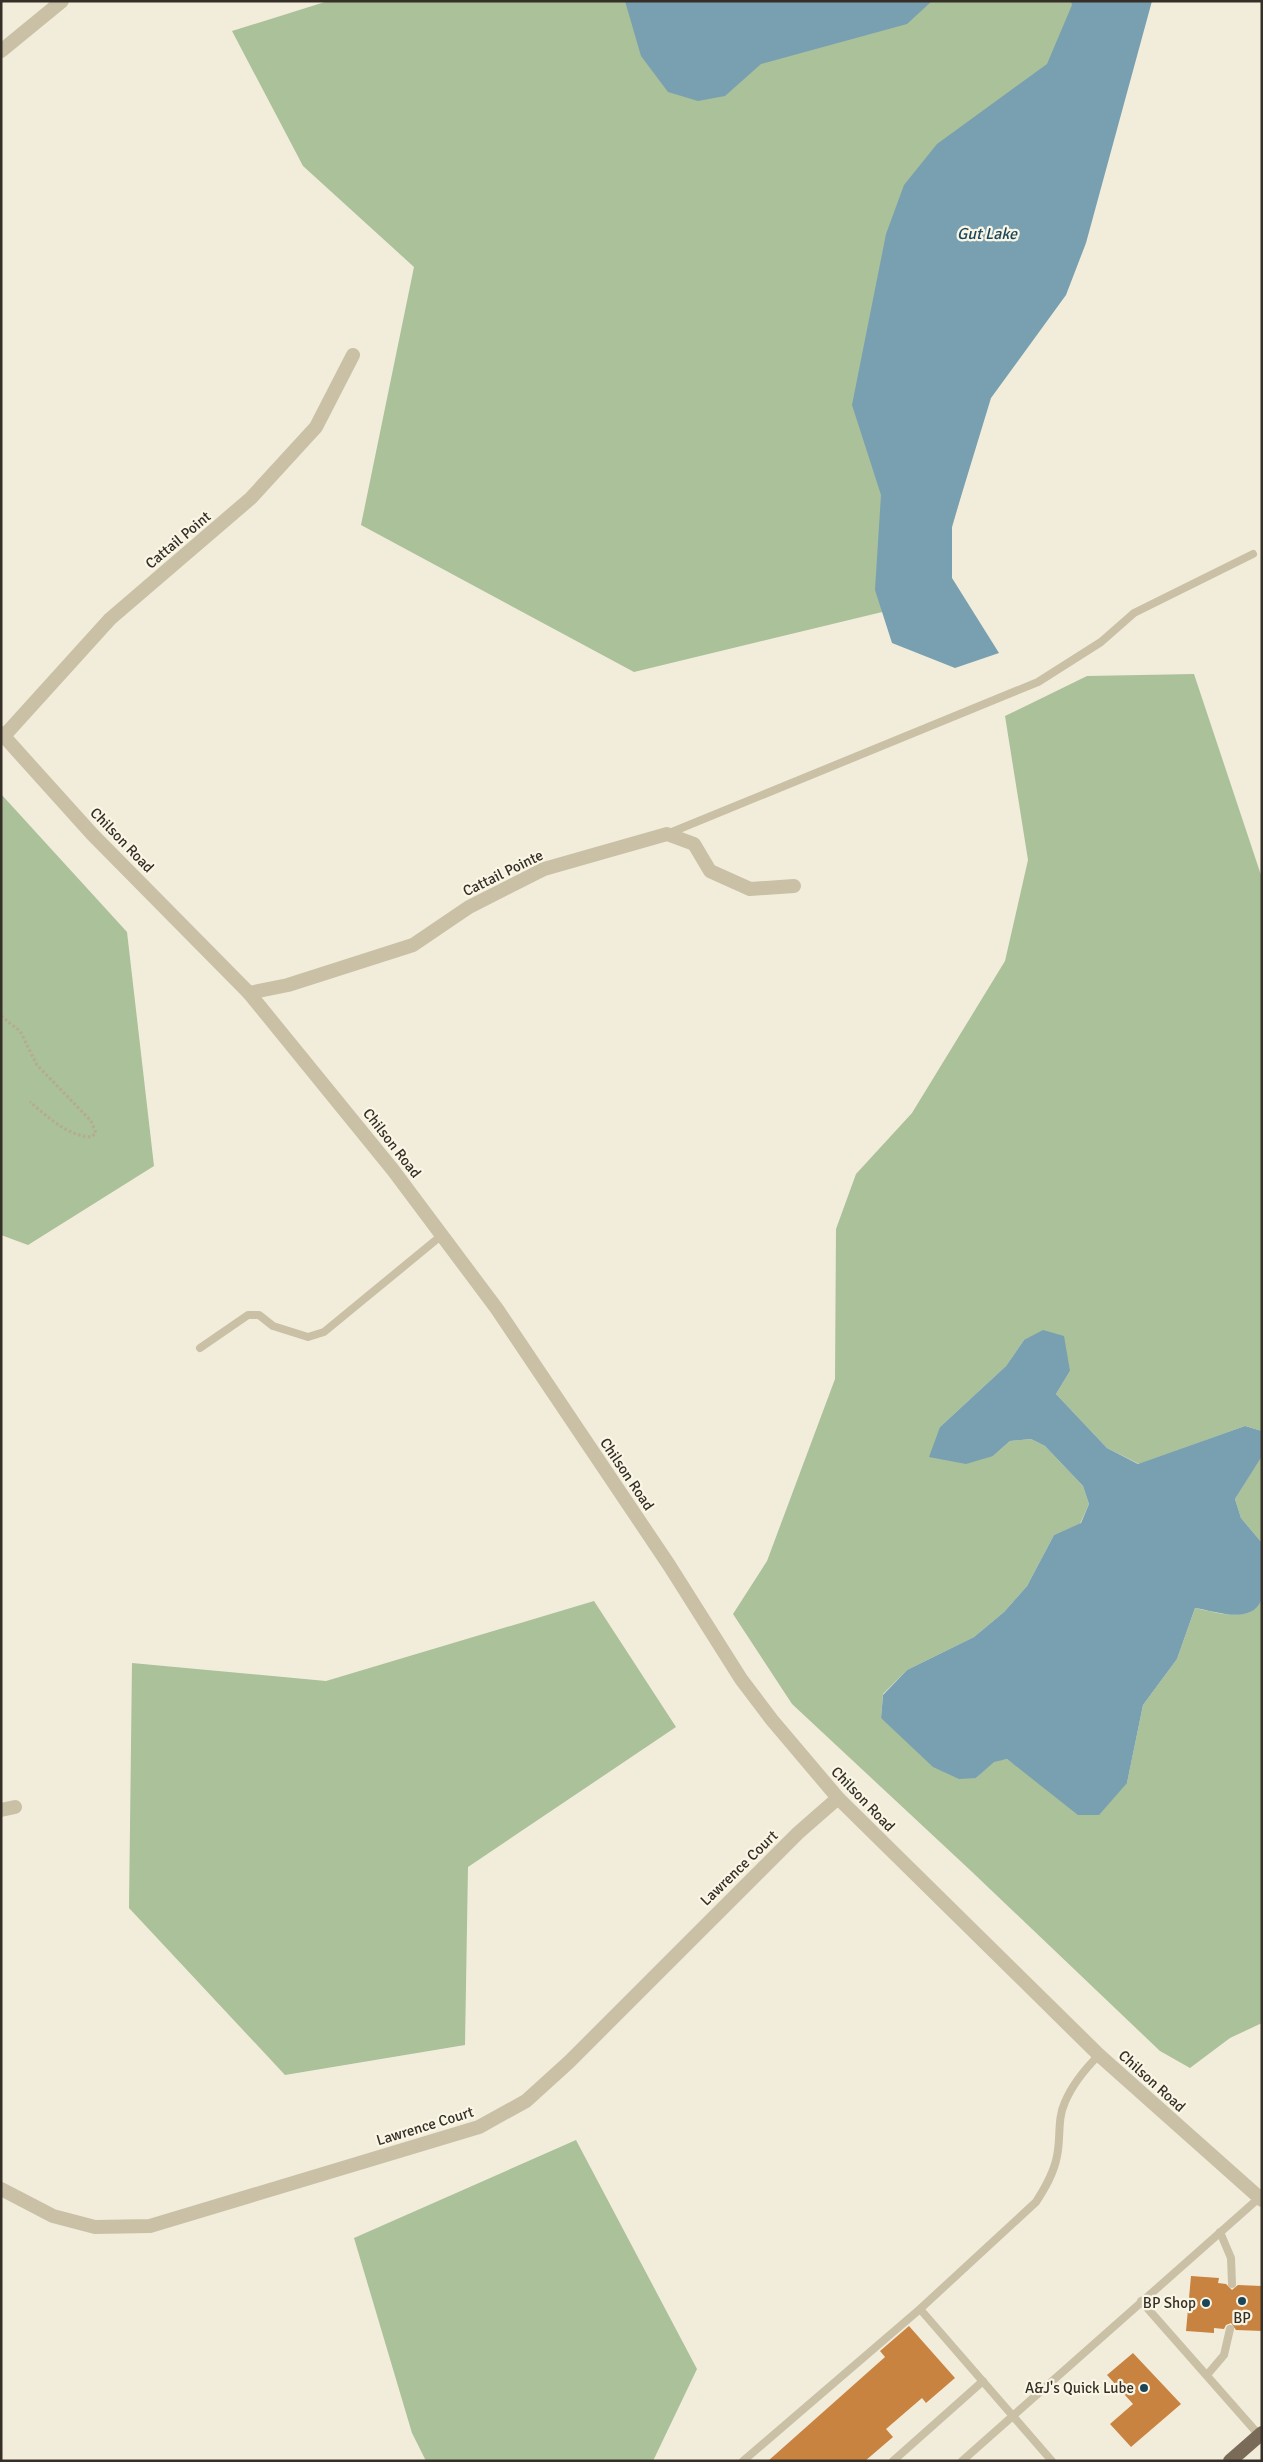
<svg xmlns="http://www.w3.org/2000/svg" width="1263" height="2462" font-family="Signika,sans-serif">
<rect width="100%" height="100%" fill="#f2edda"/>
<!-- green -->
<path fill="#aac19a" d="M328,1H1082L1057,149L932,600L634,672L361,525L414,267L303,166L232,31Z
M1194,674L1262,878V1431L1245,1426L1139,1464L1107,1448L1056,1394L1070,1371L1024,1340L1006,1366L940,1427L993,1456L1010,1441L1031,1439L1045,1446L1083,1486L1089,1504L1080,1524L1054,1535L1027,1586L1004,1612L974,1637L907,1670L883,1694L881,1718L976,1778L994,1761L1007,1759L1032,1777L1127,1783L1143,1705L1177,1659L1195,1608C1216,1612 1251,1625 1262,1599V2023L1230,2038L1190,2068L1160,2051L970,1870L792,1704L733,1614L767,1561L835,1379L836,1229L856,1174L912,1113L1005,961L1028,860L1005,716L1087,676Z
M1,794L127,932L154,1166L28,1245L1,1235Z
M1262,1455V1543L1241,1518L1235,1499Z
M594,1601L676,1727L468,1867L465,2045L285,2075L129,1908L132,1663L326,1681Z
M576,2140L697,2369L653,2461H426L412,2433L354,2238Z"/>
<!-- water -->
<path fill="#78a0b0" d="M625,1H932L907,24L761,64L725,96L698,101L668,92L641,56Z
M1071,1H1152L1086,243L1066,295L991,398L952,526V578L999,653L955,668L892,643L875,590L881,495L852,405L886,234L904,185L937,144L1047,64L1072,5Z
M1043,1330L1064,1336L1070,1371L1056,1394L1107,1448L1138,1464L1245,1426L1262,1431V1456L1235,1499L1241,1518L1262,1543V1599C1251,1626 1216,1611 1195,1608L1177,1659L1143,1705L1127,1783L1099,1815H1078L1007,1759L994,1762L976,1778L959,1779L933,1767L881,1718L883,1695L907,1670L974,1637L1004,1612L1027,1586L1054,1535L1081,1523L1089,1504L1083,1486L1045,1446L1031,1439L1010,1441L993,1456L966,1464L929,1457L940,1427L1006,1366L1024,1340Z"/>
<!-- building -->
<path fill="#c98341" d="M1191,2276L1219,2278L1218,2283L1226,2284L1232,2290L1238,2285L1262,2286V2331L1236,2330L1231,2323L1226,2325L1224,2329L1214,2328V2333L1186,2331Z
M909,2326L955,2378L926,2403L922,2398L886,2429L893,2437L865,2461H768L885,2357L880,2351Z
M1133,2353L1181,2404L1131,2447L1110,2424L1133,2404L1107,2375Z"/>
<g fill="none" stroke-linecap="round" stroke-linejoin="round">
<!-- path -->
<path stroke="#b6aa90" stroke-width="3" stroke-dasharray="2.5 2.5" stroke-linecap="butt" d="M1,1016L20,1031L37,1065L91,1121L96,1133L91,1137C67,1136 47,1116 30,1102"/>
<!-- service -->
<path stroke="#cac0a6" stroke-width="8" d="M667,834L1038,682L1101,642L1134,613L1253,554
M200,1348L248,1315H259L273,1326L308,1337L324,1332L442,1235
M1220,2232L1231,2258L1232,2284
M1141,2301L1259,2435
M1207,2375L1224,2355L1230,2329
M743,2461L920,2309
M893,2461L983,2381
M962,2461L1259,2198
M1052,2461L920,2309L1036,2202C1045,2188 1054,2173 1057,2156C1061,2138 1057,2119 1065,2102C1073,2083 1085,2069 1099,2055"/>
<!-- minor -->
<path stroke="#cac0a6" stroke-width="14" d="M4,736L110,619L251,498L316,427L353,355
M249,993L288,985L413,945L469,907L544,869L667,834L694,844L710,871L750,889L794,886
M1,1810L15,1807
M1,2189L53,2216L95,2227L150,2226L479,2127L526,2101L569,2062L798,1833L838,1798"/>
<!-- tertiary -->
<path stroke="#cac0a6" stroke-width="14" d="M1,51L62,1
M1,733L92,834L249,993L393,1170L497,1309L669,1565L741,1679L772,1720L838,1798L1099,2055L1262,2200"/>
<!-- primary -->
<path stroke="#796b57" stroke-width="14" d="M1230,2461L1262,2433"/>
</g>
<!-- markers -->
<g fill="#1b4659" stroke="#faf6e6" stroke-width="2">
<circle cx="1242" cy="2301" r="5"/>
<circle cx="1206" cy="2303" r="5"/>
<circle cx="1144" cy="2388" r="5"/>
</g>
<g text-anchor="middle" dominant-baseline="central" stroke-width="4.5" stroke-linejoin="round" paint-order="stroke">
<!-- street labels -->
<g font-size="15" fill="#362f27" stroke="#faf6e6">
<text transform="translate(178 540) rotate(-40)">Cattail Point</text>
<text transform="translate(122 840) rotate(46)">Chilson Road</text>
<text transform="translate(503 873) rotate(-26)">Cattail Pointe</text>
<text transform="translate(392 1143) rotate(52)">Chilson Road</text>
<text transform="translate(627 1474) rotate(56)">Chilson Road</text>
<text transform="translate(863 1799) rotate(46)">Chilson Road</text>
<text transform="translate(739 1868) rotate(-44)">Lawrence Court</text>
<text transform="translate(1152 2081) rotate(42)">Chilson Road</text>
<text transform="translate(425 2126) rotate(-17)">Lawrence Court</text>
</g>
<!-- poi labels -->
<g font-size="15" fill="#362f27" stroke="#faf6e6" text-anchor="end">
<text x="1196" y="2303">BP Shop</text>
<text x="1242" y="2318" text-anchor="middle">BP</text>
<text x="1134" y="2388">A&amp;J's Quick Lube</text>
</g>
<!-- water labels -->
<g font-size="16" font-style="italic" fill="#1b4659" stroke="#faf6e6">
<text x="987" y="234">Gut Lake</text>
</g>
</g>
<!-- border -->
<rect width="1263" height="2462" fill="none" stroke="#362f27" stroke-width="5"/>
</svg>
